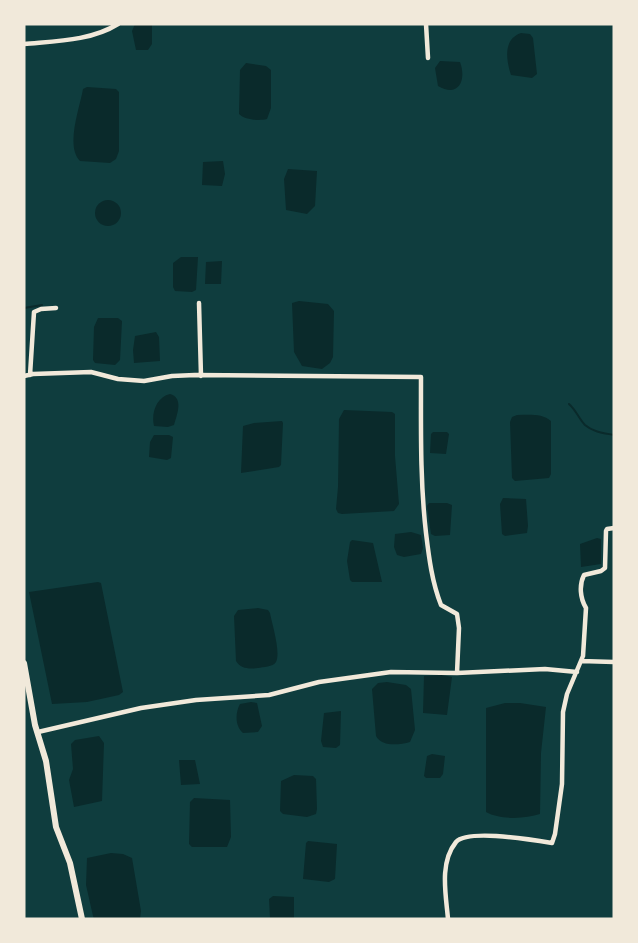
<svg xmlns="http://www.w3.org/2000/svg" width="638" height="943" font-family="Lato,sans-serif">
<rect width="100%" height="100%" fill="#0f3d3e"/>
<!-- water -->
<path fill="#0a2a2b" d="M135,24L152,25V44L148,50H136L132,31Z
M521,33L530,34L533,38L537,74L532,78L511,75C506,60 503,39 521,33Z
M440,61L460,62C467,81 458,98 438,86L435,68Z
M246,63L266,66L271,70V108L267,119C259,121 245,120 239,114L240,70Z
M87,87L116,89L119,92V151L116,159L110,163L80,161C65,146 80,107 83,89Z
M223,161L225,174L222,186L202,185L203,162Z
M288,169L317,171L315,206L307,214L286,210L284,179Z
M95 213a13 13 0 1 1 26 0a13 13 0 1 1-26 0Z
M181,257H198L196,290L192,292L175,291L173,287V263Z
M222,261L221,284H205L206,262Z
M299,301L328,304L334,311L333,357L330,363L322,369L302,366L294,352L292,303Z
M98,318H118L122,321L120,360L115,365L95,363L93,360L94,327Z
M156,332L159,337L160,361L134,363L133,350L135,336Z
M170,394C184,398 177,414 174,425L168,427L154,426C151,414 156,397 170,394Z
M344,410L392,412L395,414V456L399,504L394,511L342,514L338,513L336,509L338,487L339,419Z
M517,415C528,415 542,413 551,421V474L549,478L515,481L512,478L510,422L512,417Z
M282,421L283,423L281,465L279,467L241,473L243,426L254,423Z
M433,432H447L449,434L446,454L430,453L431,434Z
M154,435H169L173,437L171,458L167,460L149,457L150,442Z
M503,498L526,499L528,526L527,533L505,536L502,534L500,504Z
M429,503H447L452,505L450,535L435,536L431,534L427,506Z
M411,532L421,535L423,548L421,554L404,557L397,555L394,547L395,534Z
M597,538L601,539V564L581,567L580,544Z
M352,540L373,543L382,582H352L350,580L347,561L350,542Z
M98,582L101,583L123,692L119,695L87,702L52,704L29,592Z
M258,608L268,610L270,613C272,624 281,652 276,662C273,667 263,667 258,668C249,669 241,669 236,661L234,616L238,610Z
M442,675L452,677L447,715L423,713L424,676Z
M387,682L406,685L411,689L415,730L410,742C399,745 382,747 376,736L372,689L378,683Z
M251,702L257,703L262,726L258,732L243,733C235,726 235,713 240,704Z
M505,703H520L546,707L541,753L540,814C525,819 500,820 486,812V708Z
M341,711L340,745L336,748L323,747L321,741L324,713Z
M99,736L104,743L102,801L74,807L69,780L73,769L71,744L75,740Z
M432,754L445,756L443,774L440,778H426L424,776L427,756Z
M179,760H195L200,784L181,785Z
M294,775L313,776L316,779L317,809L316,814L307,817L283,814L280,811L281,781Z
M194,798L230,800L231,837L227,847H192L189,844L190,802Z
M308,841L337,844L335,879L329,882L303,879L306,843Z
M111,853L123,854L132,858L141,911L140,919H94L93,916L86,885L87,858Z
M273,896L294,897V919L270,918L269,899Z"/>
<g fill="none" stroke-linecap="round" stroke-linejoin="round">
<!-- stream -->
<path stroke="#0a2a2b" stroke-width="2" d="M24,308L42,305
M569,404C576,410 579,419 585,425C593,432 604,433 614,435"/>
<!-- minor -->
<path stroke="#f1e9da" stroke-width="4.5" d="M426,24L428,58
M24,44C55,41 91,41 118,24
M199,303L201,376
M30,375L34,312L41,309L56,308
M24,376L33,374L91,372L118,379L144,381L172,376L195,375L421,377C421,429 420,481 426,533C429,558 432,582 441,605L457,614L459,628L457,673
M581,661L614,662
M38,732L141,708L196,700L269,695L319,682L391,672L457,673L545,669L577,672
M448,919C446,895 439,863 456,842C468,829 534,840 552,843L555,834L562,784L563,712L567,694L583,656L586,608C580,598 579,585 584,575L601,571L605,568L606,531L607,529L614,528"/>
<!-- secondary -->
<path stroke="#f1e9da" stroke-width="6" d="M24,663L35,725L46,761L56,827L70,863L82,919"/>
</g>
<!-- border -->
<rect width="638" height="943" fill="none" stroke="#f1e9da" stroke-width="51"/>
</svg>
